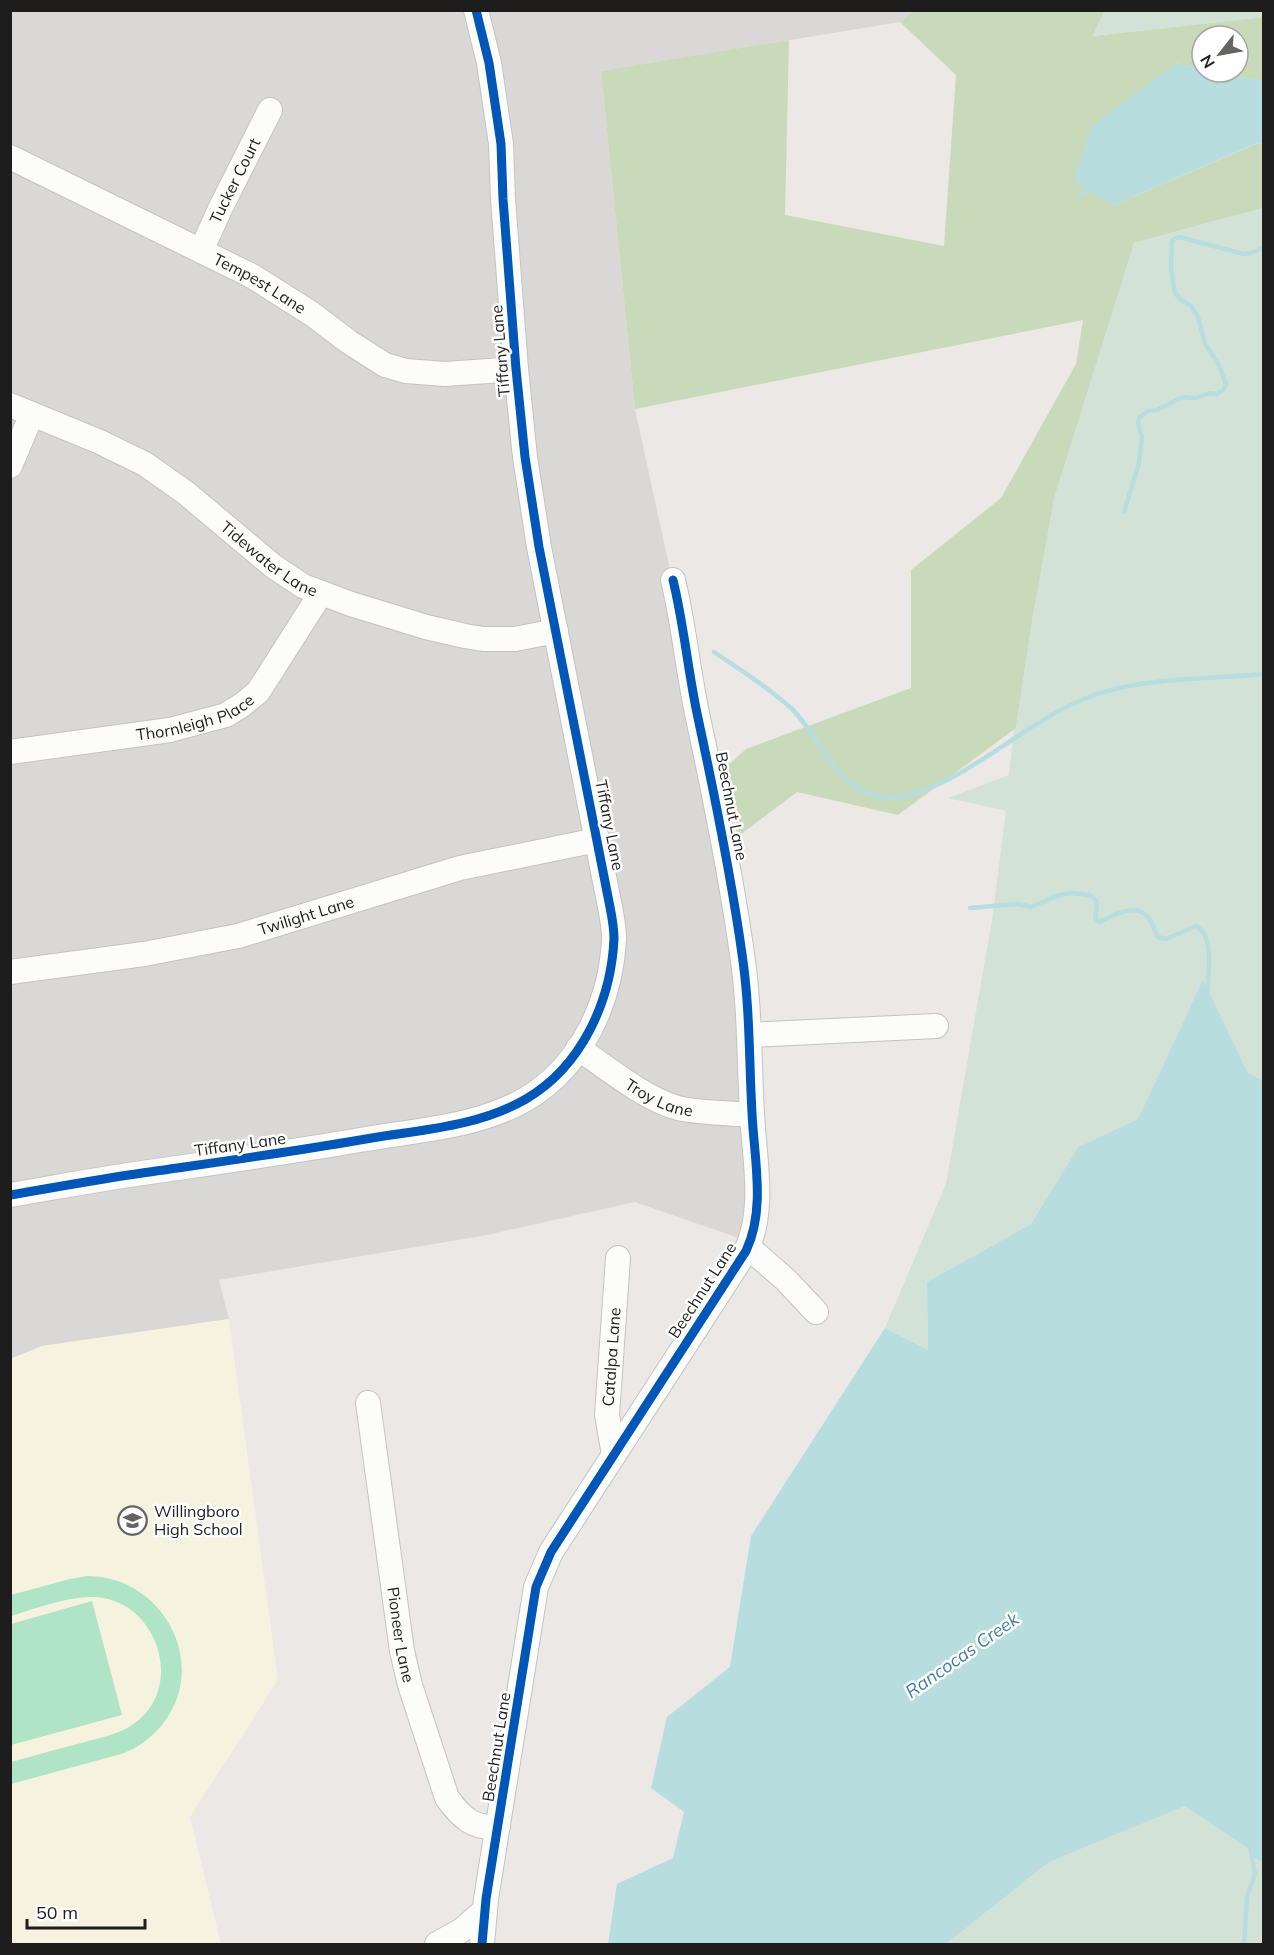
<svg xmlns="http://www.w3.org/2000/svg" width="1274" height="1955" font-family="Mulish,sans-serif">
<rect width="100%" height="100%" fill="#ebe8e5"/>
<!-- residential -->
<path fill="#dad8d7" d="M11,11H913L900,22L601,71L635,409L687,648L731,879L750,1242L635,1202L482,1236L219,1280L229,1319L42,1346L11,1359Z"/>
<!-- education -->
<path fill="#f6f2e0" d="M229,1319L278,1680L190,1817L221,1944H11L10,1359L42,1346Z"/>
<!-- forest -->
<path fill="#c9daba" d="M913,11H1105L1093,36L1263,17V81L1218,72H1238V36H1202V69L1176,63L1114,205L1258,143L1263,144V208L1134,243L1033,615L1016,728L898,815L797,792L737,837L725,768L746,749L911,688V570L1001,498L1076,364L1083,320L635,409L601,71L789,40L785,215L944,246L956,75L900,22Z"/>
<!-- wetland -->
<path fill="#d3e2d7" d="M1105,11L1263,10L1264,17L1092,36Z
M1263,208V1081L1248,1073L1203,981L1138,1119L1078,1147L1031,1224L927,1282L928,1351L885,1328L946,1184L992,920L1006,811L948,798L1009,775L1014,729L1016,727L1033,615L1054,498L1134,243Z
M1185,1806L1262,1858L1263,1856V1944H946L1049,1862Z"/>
<!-- pitch -->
<path fill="#afe4c6" d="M87,1576C163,1576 211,1664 162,1725C151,1738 137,1749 121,1754L11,1784V1762C34,1756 57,1749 81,1743C98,1738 117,1735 132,1725C184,1691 161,1609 104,1598C75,1593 38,1608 11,1616V1595L70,1579Z
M92,1601L122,1715L11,1745V1624Z"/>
<!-- water -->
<path fill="#b7dddf" d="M1176,63L1202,69V72H1218L1263,81V144L1257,143L1114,205L1074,182L1090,128Z
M1203,980L1248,1073L1263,1081V1856L1262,1858L1185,1806L1049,1862L946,1944H608L617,1884L673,1858L684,1812L651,1788L667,1717L730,1667L751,1536L885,1328L928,1350L927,1282L1031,1224L1078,1147L1138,1119Z"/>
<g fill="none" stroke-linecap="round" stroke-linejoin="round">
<!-- stream -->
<path stroke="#b7dddf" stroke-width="4.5" d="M1080,195L1093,187
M1124,512L1139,463L1142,437L1138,423L1139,418L1148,411L1157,410L1183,397L1197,398L1209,393L1217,394L1224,389L1226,384L1219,365L1205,344L1198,317L1191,306L1180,299L1175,293L1171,269L1172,241L1174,239L1179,237L1244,254L1251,253L1264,247
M714,652C740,670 768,687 791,708C814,730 832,773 857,788C872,797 893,800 910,795C972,777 1023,724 1084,699C1140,676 1204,680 1264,674
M970,908L1019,904L1031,907L1056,896L1071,893L1089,895L1096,900L1097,906L1095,918L1099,922C1111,917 1133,903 1146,915C1152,920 1154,930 1158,937L1166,939L1196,926C1215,935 1208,977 1207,995
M1253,1854L1261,1859L1264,1858
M1244,1944L1247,1897L1255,1874L1250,1846"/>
<defs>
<g id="minor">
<path id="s1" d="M10,157L252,276L312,314L349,342L385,365L406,371L445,374L516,369"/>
<path id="s2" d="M201,251L220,209L270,110"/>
<path id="s3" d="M10,405L100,442L145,464L186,493L273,566L303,586L351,604L426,627L465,636L483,639H515L556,631"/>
<path d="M10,466L32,414"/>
<path id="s4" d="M10,752L170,730L226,715L242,705L258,692L321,593"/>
<path id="s5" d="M10,972L144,954L238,936L460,868L597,840"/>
<path d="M749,1035L936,1026"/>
<path id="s6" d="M578,1048C607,1068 645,1099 678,1108C698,1113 730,1113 752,1115"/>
<path d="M10,1195C52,1188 94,1180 136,1174C211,1163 285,1153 360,1140C415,1130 476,1128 526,1099C582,1066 611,1001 614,939C614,928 612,917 610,907L539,547L525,457L516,369L503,199L501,144L489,63L476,10"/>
<path d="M748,1247L786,1280L816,1312"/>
<path id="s7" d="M368,1403L402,1651L410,1685L447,1798C461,1817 474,1830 498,1826"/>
<path id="s8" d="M614,1455L607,1415L618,1258"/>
<path d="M437,1944L462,1930L485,1910"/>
<path d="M482,1944L486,1899L536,1587L551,1552L746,1251C766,1209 754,1158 752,1113C749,1060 750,1007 742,954C731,875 715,797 698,718C688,672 684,625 673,580"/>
</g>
</defs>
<!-- minor casing -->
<use href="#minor" stroke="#c4c3c1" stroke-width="26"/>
<!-- minor -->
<use href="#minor" stroke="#fcfcfb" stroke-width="24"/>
<defs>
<path id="cycleway" d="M10,1195C52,1188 94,1180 136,1174C211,1163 285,1153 360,1140C415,1130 476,1128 526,1099C582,1066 611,1001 614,939C614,928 612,917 610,907L539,547L525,457L516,369L503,199L501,144L489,63L476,10
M482,1944L486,1899L536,1587L551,1552L746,1251C766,1209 754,1158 752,1113C749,1060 750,1007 742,954C731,875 715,797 698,718C688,672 684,625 673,580"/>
</defs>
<!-- cycleway casing -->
<use href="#cycleway" stroke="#fff" stroke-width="13"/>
<!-- cycleway -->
<use href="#cycleway" stroke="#0057b8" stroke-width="9"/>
</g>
<!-- icons -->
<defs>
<symbol id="school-ring" viewBox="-11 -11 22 22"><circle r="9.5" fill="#fff" stroke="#656463" stroke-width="1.5"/><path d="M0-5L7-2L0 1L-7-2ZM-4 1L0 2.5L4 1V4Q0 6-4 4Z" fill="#656463"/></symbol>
</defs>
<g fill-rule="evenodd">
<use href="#school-ring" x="116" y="1504" width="33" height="33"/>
</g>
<g text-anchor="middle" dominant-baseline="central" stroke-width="5" stroke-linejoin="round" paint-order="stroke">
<!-- street labels -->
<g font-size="16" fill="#1d1d1d" stroke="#fff">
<text stroke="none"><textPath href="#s2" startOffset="78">Tucker Court</textPath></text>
<text stroke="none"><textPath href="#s1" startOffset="280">Tempest Lane</textPath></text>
<text transform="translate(500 351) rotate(-95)">Tiffany Lane</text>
<text stroke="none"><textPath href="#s3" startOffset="304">Tidewater Lane</textPath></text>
<text stroke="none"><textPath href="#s4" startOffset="189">Thornleigh Place</textPath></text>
<text transform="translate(732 806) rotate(79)">Beechnut Lane</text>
<text transform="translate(610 825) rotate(79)">Tiffany Lane</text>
<text stroke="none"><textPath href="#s5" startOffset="302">Twilight Lane</textPath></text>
<text stroke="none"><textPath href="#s6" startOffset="96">Troy Lane</textPath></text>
<text transform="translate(240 1144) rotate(-8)">Tiffany Lane</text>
<text transform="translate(702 1290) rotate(-57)">Beechnut Lane</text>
<text stroke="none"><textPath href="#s8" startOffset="99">Catalpa Lane</textPath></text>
<text stroke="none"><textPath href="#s7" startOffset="234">Pioneer Lane</textPath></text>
<text transform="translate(496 1747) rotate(-81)">Beechnut Lane</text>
</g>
<!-- poi labels -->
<g font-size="16" fill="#1d1d1d" stroke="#fff" text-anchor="start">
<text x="154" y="1511">Willingboro<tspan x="154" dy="18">High School</tspan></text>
</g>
<!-- water labels -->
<g font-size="18" font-style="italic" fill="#427c9e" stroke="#fff">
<text transform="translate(962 1655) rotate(-35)">Rancocas Creek</text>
</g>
</g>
<!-- border -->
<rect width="1274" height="1955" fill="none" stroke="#1d1d1d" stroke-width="24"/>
<!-- north arrow -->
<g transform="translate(1220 54) rotate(239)"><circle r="28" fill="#ffffff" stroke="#a5a5a5" stroke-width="1.5"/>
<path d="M0-4.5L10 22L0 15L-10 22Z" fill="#656463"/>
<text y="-9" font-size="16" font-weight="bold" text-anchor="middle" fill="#1d1d1d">N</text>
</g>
<!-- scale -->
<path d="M27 1919v9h118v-9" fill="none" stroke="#1d1d1d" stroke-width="3"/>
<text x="36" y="1919" font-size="18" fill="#1d1d1d" stroke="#ffffff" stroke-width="4.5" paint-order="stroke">50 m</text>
</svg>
